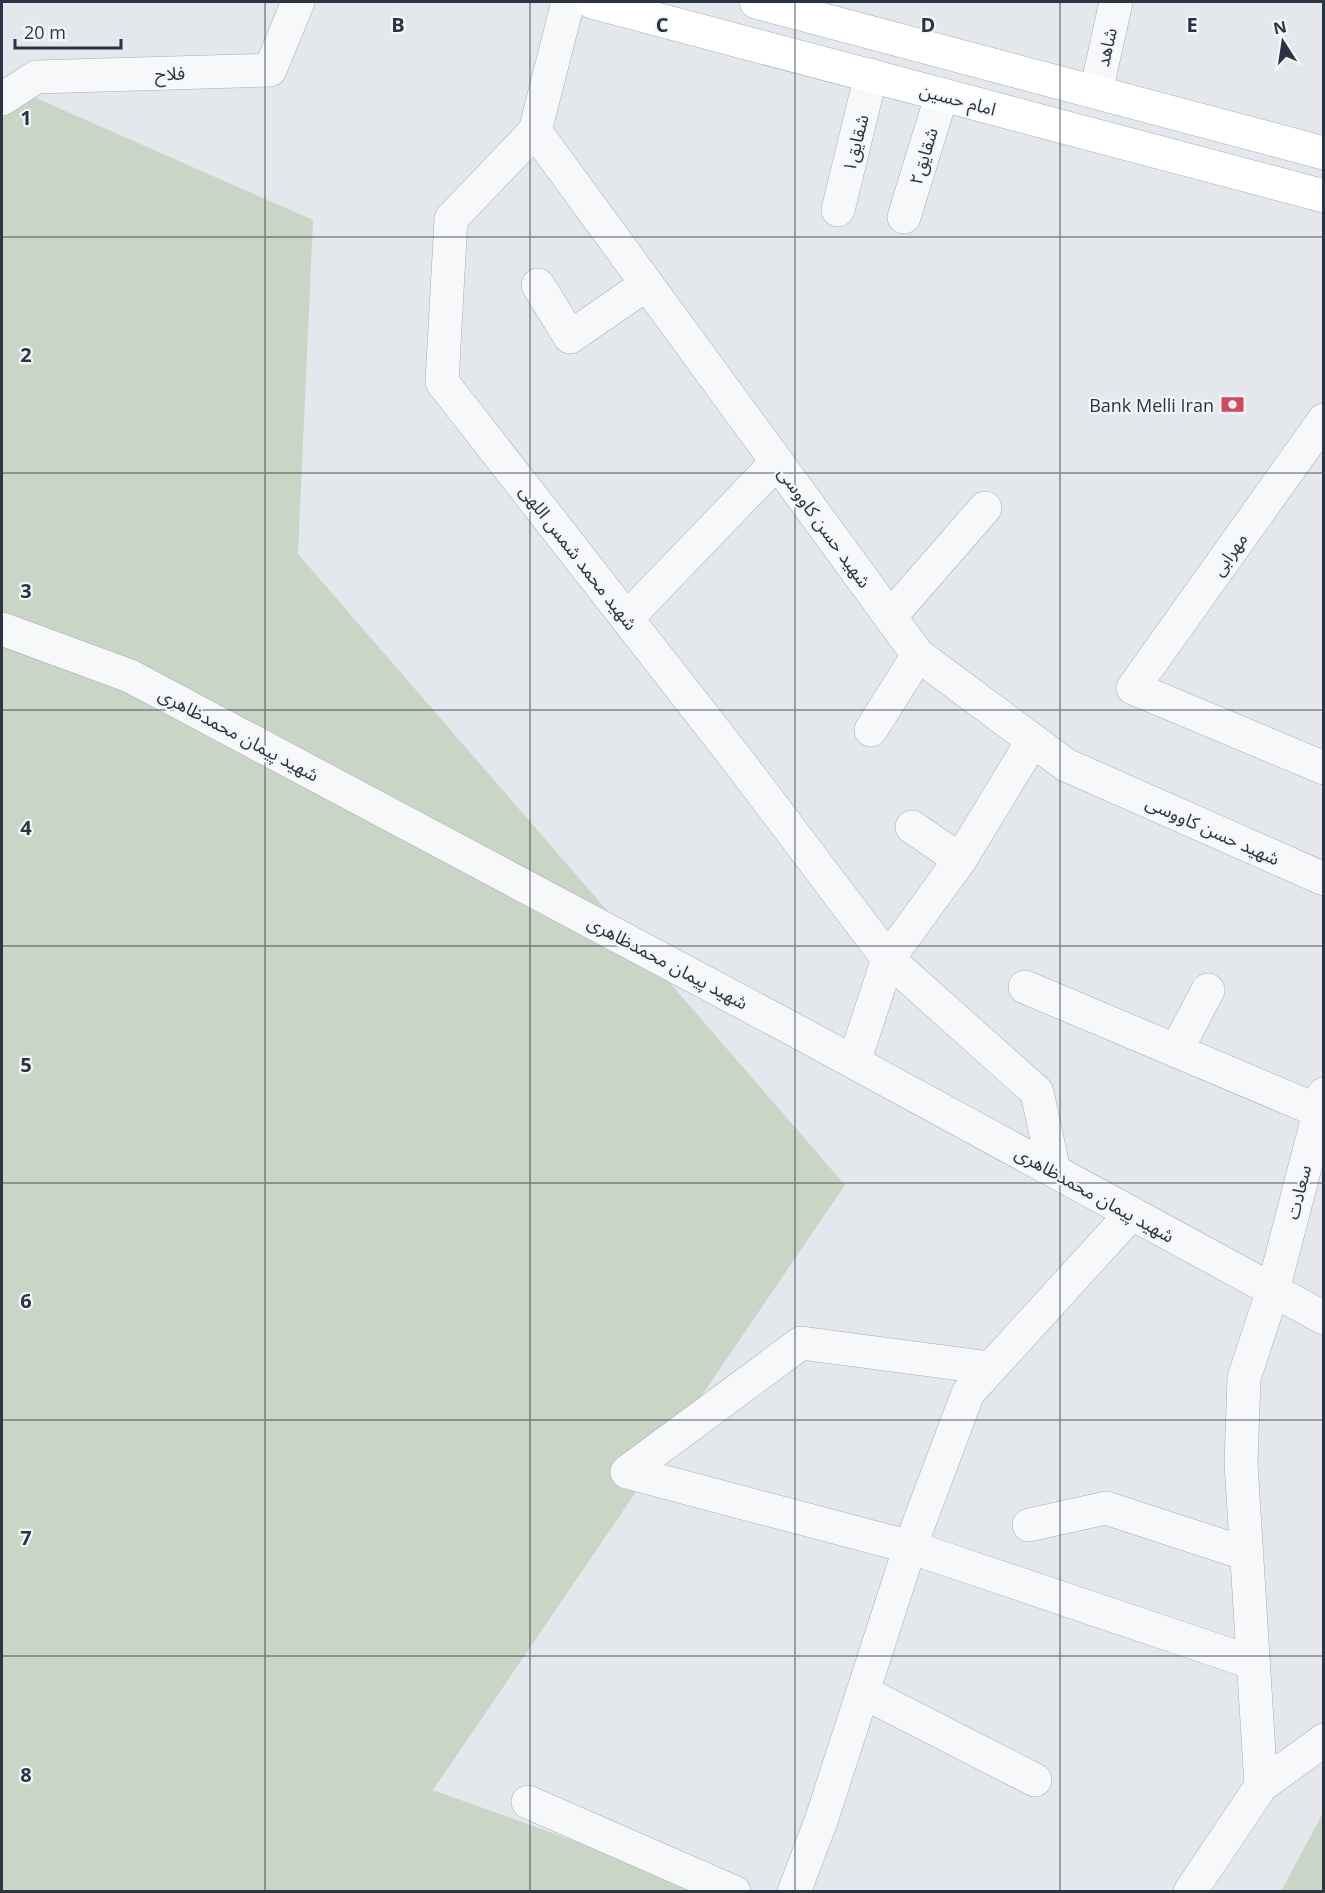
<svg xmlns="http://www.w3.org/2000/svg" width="1325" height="1893" font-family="'Open Sans','Noto Sans Arabic',sans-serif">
<rect width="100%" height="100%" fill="#e4e7ec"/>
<!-- green -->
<path fill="#c9d6c5" d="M2,83L313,220L298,554L845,1185L433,1790L713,1891H2Z
M1323,1813V1891H1281Z"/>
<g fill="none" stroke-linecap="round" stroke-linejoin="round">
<defs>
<path id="street" d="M568,2L535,131L918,655L1066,765L1324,879
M1096,92L1116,2
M2,99L36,77L270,70L298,2
M535,131L451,219L442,382L739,762L888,959L1037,1092L1054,1171
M838,210L871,75
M904,217L942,94
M538,285L570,337L647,284
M1324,420L1133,688L1324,768
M890,617L985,508
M627,618L777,462
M2,629L130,676L789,1027L1324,1318
M871,730L918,655
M912,827L960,860
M1025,987L1319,1111
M1176,1051L1208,990
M854,1062L888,959L960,860L1033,740
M990,1368L801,1343L627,1472L910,1547L1254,1663
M1029,1525L1106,1508L1247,1554
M863,1692L1035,1780
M1261,1786L1241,1463L1244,1378L1273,1290L1324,1094
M528,1802L734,1892
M794,1892L821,1821L910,1547L968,1393L1132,1213
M1190,1892L1261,1786L1324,1740"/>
<path id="primary" d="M592,2L1324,196
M756,2L1324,153"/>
</defs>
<!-- street casing -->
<use href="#street" stroke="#a9aeb7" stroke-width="34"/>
<!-- primary casing -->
<use href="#primary" stroke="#a3abb8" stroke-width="34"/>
<!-- street -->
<use href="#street" stroke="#f7f8fa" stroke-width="33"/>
<!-- primary -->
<use href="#primary" stroke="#fff" stroke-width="33"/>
</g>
<!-- grid -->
<path fill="none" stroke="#2b3445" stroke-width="1.5" stroke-opacity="0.55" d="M265,2V1892M530,2V1892M795,2V1892M1060,2V1892M2,237H1324M2,473H1324M2,710H1324M2,946H1324M2,1183H1324M2,1420H1324M2,1656H1324"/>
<!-- icons -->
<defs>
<symbol id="bank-bare" viewBox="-9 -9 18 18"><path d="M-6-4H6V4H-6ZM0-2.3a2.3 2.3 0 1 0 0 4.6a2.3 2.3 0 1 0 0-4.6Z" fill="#d1495b" stroke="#f4f6f9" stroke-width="2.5" paint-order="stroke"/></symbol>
</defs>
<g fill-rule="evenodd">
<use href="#bank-bare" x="1216" y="388" width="33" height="33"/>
</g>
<g text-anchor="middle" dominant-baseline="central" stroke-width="4.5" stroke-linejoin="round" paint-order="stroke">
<!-- street labels -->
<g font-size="18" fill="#2b3445" stroke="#f4f6f9">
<text transform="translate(1106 47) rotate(-77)">شاهد</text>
<text transform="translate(170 73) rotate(-2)">فلاح</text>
<text transform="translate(958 99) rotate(15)">امام حسین</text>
<text transform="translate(855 143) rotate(-76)">شقایق۱</text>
<text transform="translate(923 156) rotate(-73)">شقایق۲</text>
<text transform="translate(825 527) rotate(54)">شهید حسن کاووسی</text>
<text transform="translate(1229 554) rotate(-55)">مهرابی</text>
<text transform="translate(579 557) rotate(52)">شهید محمد شمس اللهی</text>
<text transform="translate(239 734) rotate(28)">شهید پیمان محمدظاهری</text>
<text transform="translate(1213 830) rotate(24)">شهید حسن کاووسی</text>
<text transform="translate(668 962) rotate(28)">شهید پیمان محمدظاهری</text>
<text transform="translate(1298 1192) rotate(-76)">سعادت</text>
<text transform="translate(1095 1194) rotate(29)">شهید پیمان محمدظاهری</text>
</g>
<!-- poi labels -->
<g font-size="18" fill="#2b3445" stroke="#f4f6f9" text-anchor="end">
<text x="1214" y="405">Bank Melli Iran</text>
</g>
</g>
<g font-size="20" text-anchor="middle" font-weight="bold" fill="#2b3445" stroke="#f4f6f9" stroke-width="4.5" stroke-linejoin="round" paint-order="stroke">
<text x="398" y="32">B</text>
<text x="662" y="32">C</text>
<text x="928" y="32">D</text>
<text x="1192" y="32">E</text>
<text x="26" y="125">1</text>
<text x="26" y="362">2</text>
<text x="26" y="598">3</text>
<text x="26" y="835">4</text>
<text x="26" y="1072">5</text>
<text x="26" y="1308">6</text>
<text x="26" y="1545">7</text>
<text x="26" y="1782">8</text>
</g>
<!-- border -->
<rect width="1325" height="1893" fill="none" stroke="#2b3445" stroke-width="6"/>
<!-- north arrow -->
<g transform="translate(1283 42) rotate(348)" stroke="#f4f6f9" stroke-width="4.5" paint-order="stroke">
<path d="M0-4.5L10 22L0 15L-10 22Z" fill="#2b3445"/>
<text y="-9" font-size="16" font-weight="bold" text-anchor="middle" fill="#2b3445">N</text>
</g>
<!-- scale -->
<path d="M15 39v9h106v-9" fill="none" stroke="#2b3445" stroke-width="3"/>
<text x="24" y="39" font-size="18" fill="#2b3445" stroke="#f4f6f9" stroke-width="4.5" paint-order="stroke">20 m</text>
</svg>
